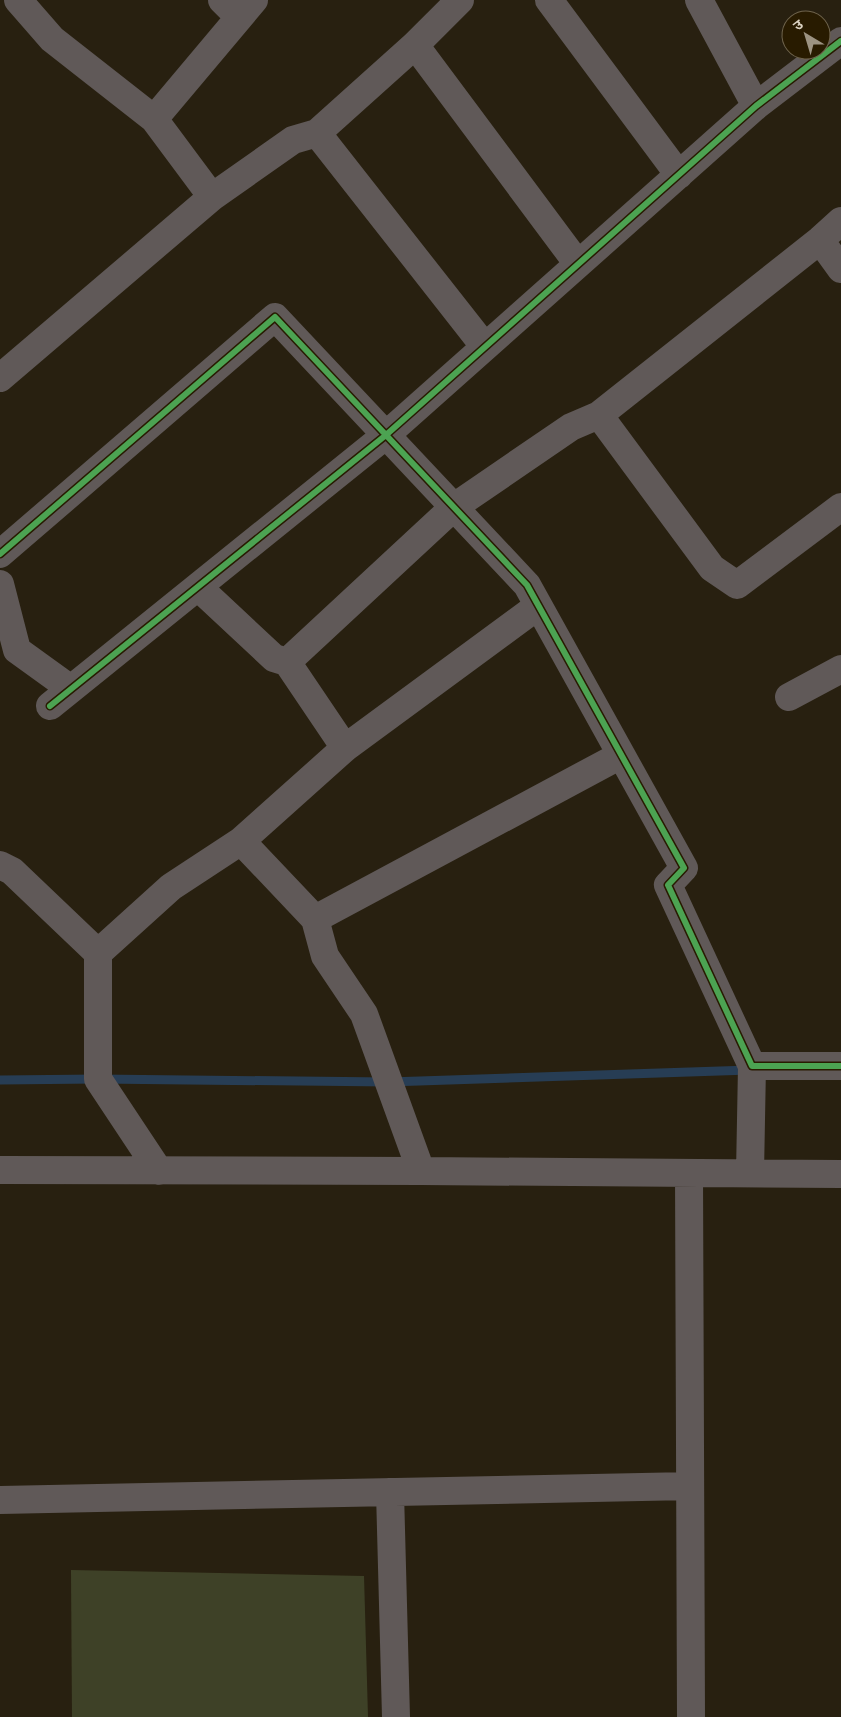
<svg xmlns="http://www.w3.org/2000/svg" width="841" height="1717" font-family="'Nunito Sans','Noto Sans Devanagari',sans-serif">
<rect width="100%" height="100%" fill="#282010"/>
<!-- green -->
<path fill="#3e4127" d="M71,1570L364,1576L368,1717H72Z"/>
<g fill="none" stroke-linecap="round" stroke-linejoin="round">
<!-- stream -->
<path stroke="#273d54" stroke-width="9" d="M0,1080L98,1079L389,1082L750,1070"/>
<!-- minor -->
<path stroke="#605958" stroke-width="28" d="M18,0L52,39L154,119L212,197
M222,0L239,17
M549,0L679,175
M699,0L756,106
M415,45L578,264
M154,119L254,0
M317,133L485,347
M820,240L841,269
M0,378L212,197L293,140L317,133L415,45L460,0
M599,415L712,568L737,585L841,507
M0,554L275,317L527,585L684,868L668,885L752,1066H841
M0,584L17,650L71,689
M198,587L274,658L287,662L345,748
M287,662L454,507L571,427L599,415L820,240L841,221
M789,697L841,669
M50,706L386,435L756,106L841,41
M241,841L315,919L325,956L364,1014L421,1171
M0,865L12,871L98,953V1079L159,1171
M315,919L621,755
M98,953L171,887L241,841L345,748L538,606
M0,1170L421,1171L841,1174
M689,1173L691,1717
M750,1173L752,1066
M390,1492L396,1717
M0,1500L690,1486"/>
<defs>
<path id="cycleway" d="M0,554L275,317L527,585L684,868L668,885L752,1066H841
M50,706L386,435L756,106L841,41"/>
</defs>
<!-- cycleway casing -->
<use href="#cycleway" stroke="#281b00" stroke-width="9"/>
<!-- cycleway -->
<use href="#cycleway" stroke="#4ca352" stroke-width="6"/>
</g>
<!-- north arrow -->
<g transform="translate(806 35) rotate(322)"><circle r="24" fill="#281b00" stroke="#6f644d"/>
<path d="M0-4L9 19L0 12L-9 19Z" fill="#9c9382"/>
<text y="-8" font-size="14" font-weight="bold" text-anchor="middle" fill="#dad1c0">उ</text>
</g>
</svg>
